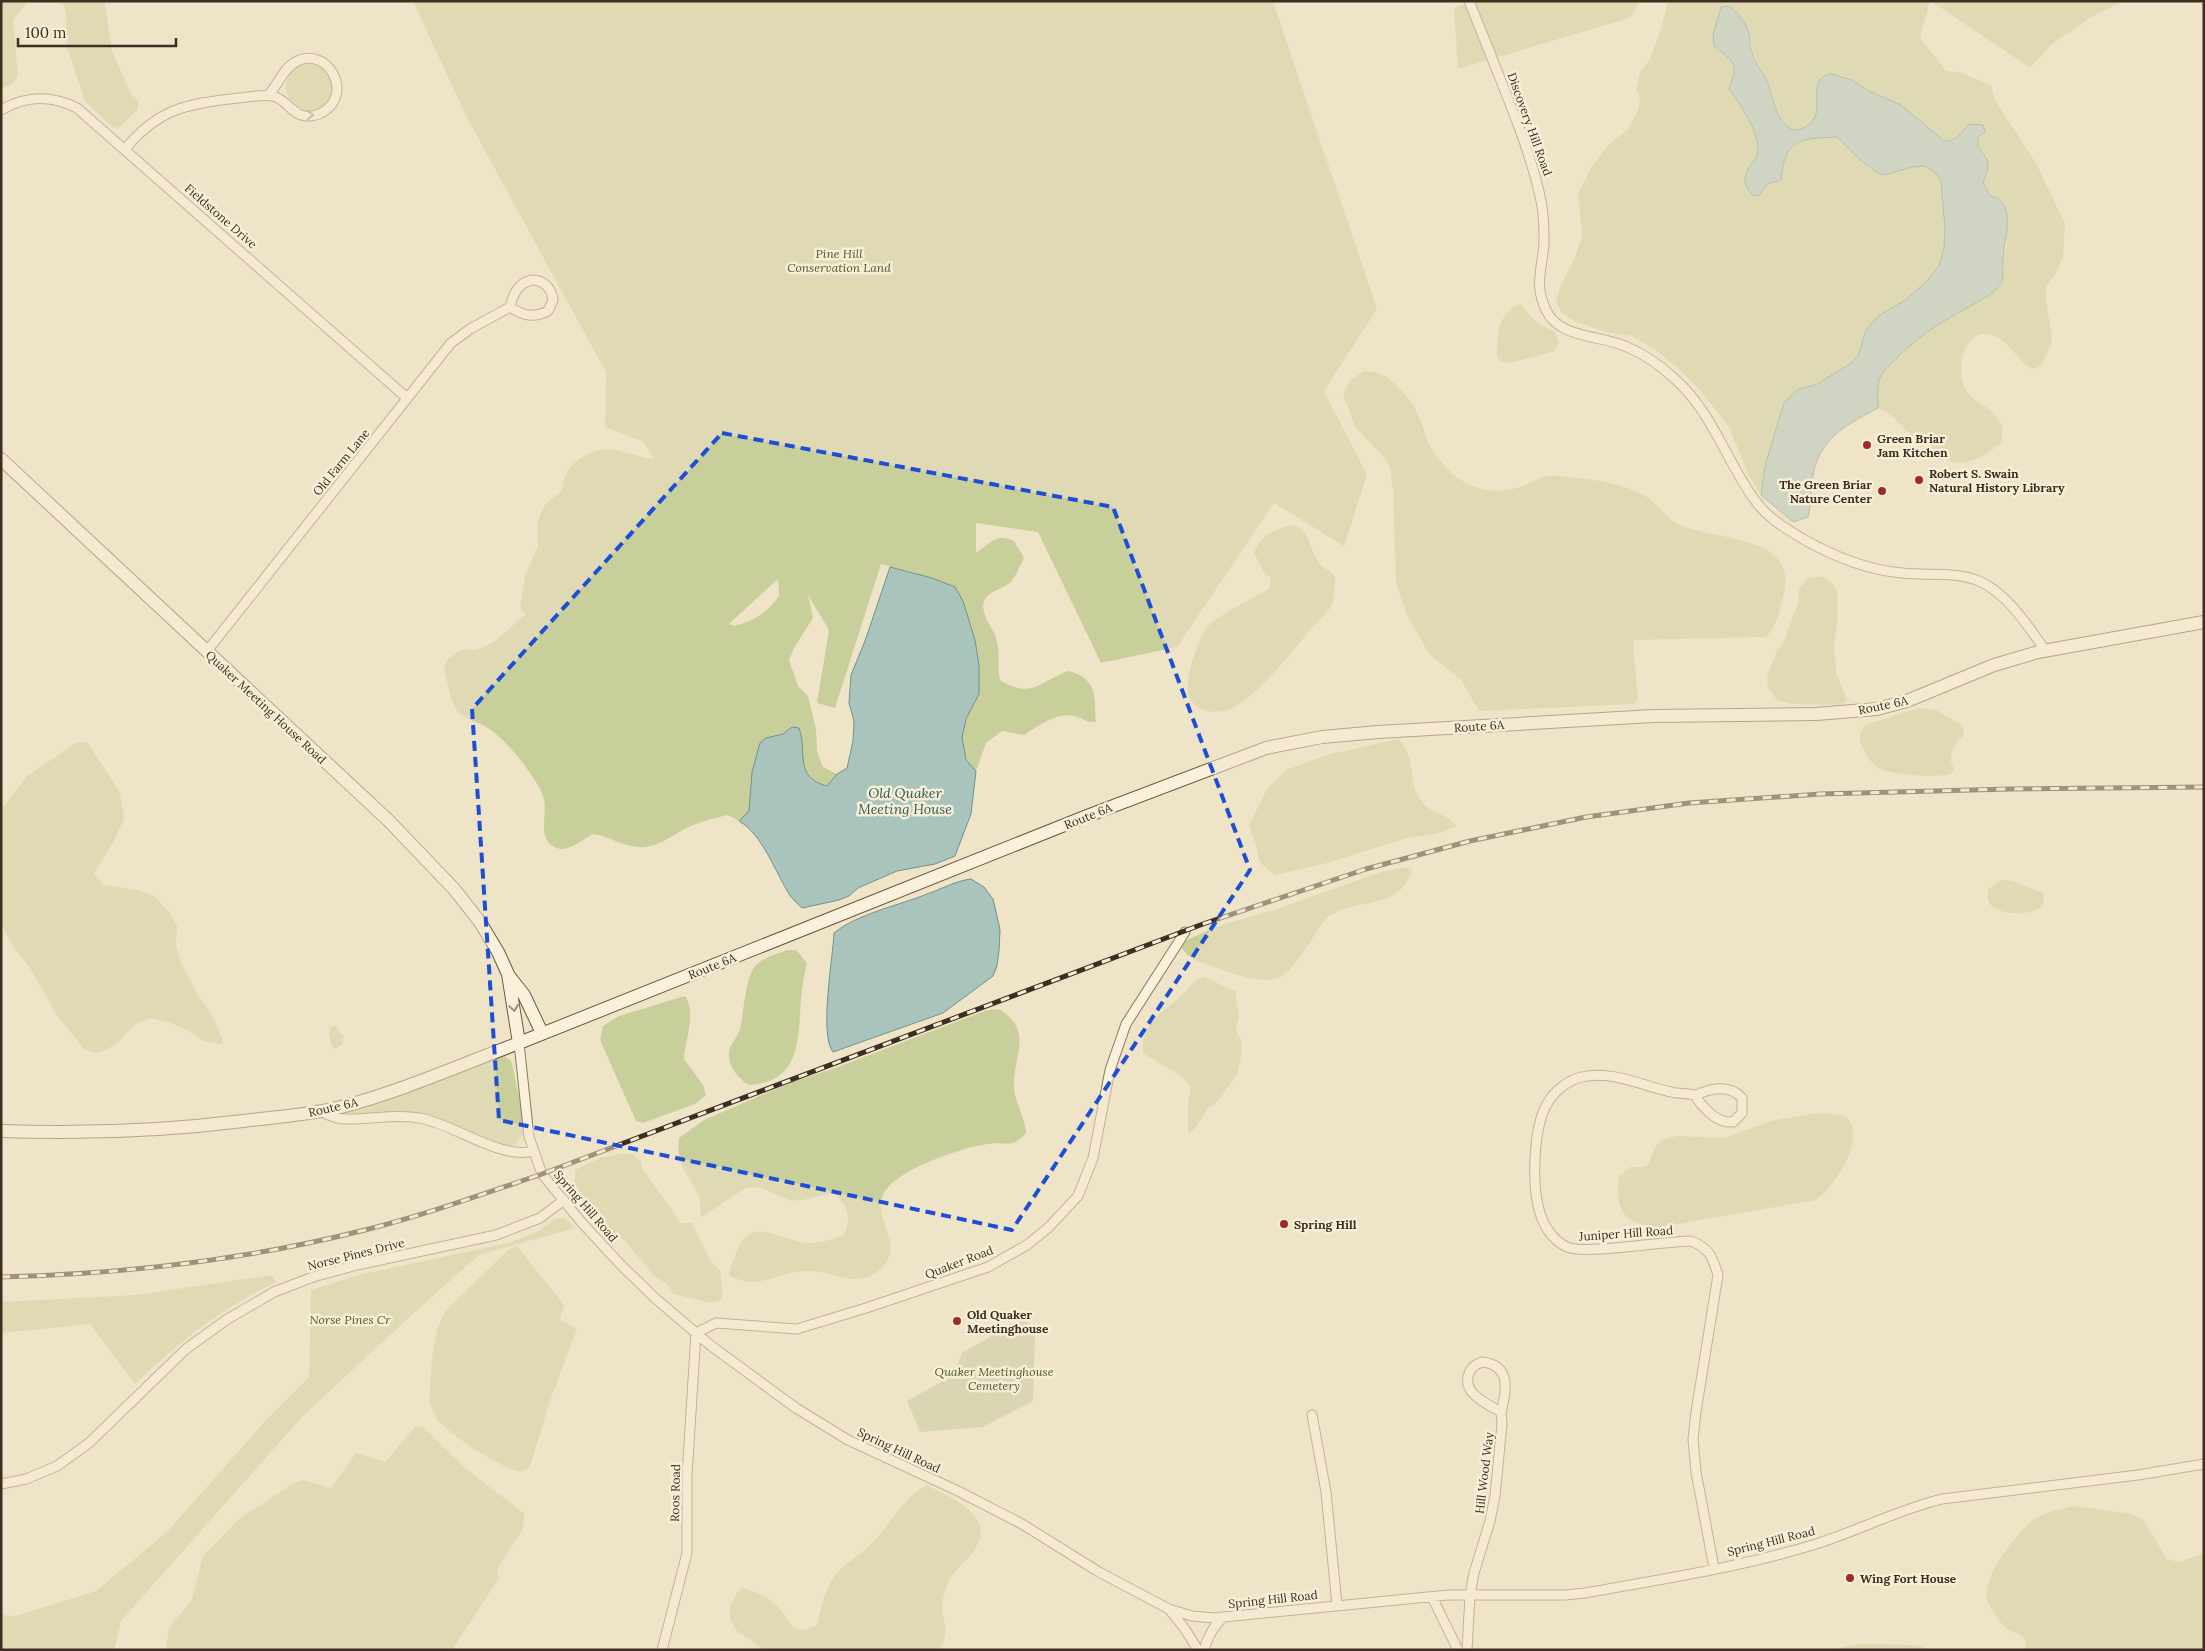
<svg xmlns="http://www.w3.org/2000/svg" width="2205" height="1651" font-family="Lora,serif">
<rect width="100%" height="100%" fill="#f0e4c8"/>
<!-- green -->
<path fill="#c9cf9b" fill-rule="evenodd" d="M1,1H36L27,2L13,20L18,76L12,84L1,89Z
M59,1H108L105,4L112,51L131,94L138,100V109L120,127L113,128L85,101L67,46L66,15L64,5Z
M413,1H1273L1377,309L1324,391L1367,475L1344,546L1274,503L1177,647L1101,663L1038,532L976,523V553C991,543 995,533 1014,541L1024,558C1020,566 1016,575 1011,582C1004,589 990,590 985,599C979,610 990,625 995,635C1001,651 997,665 1000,680C1033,700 1039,681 1069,671C1099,680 1094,697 1096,722C1087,723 1083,718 1074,716C1056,712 1039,726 1024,735L1002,731L986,743L976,771L966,760L962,737L966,719L979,694L963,601L955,587L932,578L881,564L835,708L817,703L829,630L808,595L813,618L794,648L789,660L798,686L808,696L816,729L817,751L823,767L837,774L827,786C800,778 802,761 802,736L792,727L783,734L766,738L749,811L739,821L728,815C715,818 703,821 691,826C673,834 658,849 638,847C622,846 609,836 593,834C579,841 565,857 550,844C539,834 547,813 544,800C543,794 539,787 536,782C524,763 507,741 488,728C480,722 464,719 458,712C449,701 448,681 444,668L448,659L462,649C488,655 507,629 526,614L520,608L525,576L538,546L537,525L541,512L545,505L562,490C563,478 568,467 578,460C607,439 624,455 654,459L644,442L605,427L606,372L467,118ZM778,579L779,596C767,613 754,621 734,626L729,624Z
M1474,1H1641L1629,18L1458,69L1454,8Z
M1668,1H1930L1920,38L1946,71L1959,72L1991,85L1995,100L2037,165L2065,224L2063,257L2055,275L2046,286V300L2052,337L2050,347L2041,366L2033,369L2028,367C2016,357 2009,342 1994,336C1967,325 1956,364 1963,383C1971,404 1984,402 1995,415C1998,419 2001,424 2003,428L2001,443C1959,478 1940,462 1905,429C1896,420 1890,413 1878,408C1878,397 1876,383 1882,374C1885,368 1891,364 1895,359C1925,327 1965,312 2000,287L2004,269L2003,258L2007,243L1990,196L1983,182L1988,173L1987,156C1981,150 1977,146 1978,137L1982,135L1969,124C1962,132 1956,142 1944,141L1901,105L1869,91L1852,80L1837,74L1817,93C1818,98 1819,104 1818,109C1816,124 1795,137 1784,123C1773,110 1773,95 1766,80C1760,66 1752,56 1751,41L1716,26C1707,54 1730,48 1736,66C1738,73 1732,82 1729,89C1738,101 1762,137 1758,152C1756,160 1749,169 1745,176L1758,196L1767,184L1781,180C1785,138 1799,140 1837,137L1860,160L1878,173L1885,175L1912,167L1924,166L1934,171L1941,181L1945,229L1944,248L1939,266L1926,282L1904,301L1878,316L1866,330L1858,356L1850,364L1817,384L1797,390L1784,403L1765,466L1761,495L1749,476L1729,427L1700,390L1681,371L1657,351L1632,336L1606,332L1572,320L1562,313L1556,302L1561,285L1576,255L1582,235L1578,194L1591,168L1608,145L1628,129L1638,110L1640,98L1636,89L1640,72L1650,59L1661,29Z
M1931,1H2124L2093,16L2052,44L2030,68Z
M286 87a23 23 0 1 1 46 0a23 23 0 1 1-46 0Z
M1518,304H1521C1536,323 1534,322 1555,332L1559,342L1555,351L1510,363L1503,362L1497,358C1497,337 1497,315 1518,304Z
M1363,371C1376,371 1384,374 1394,383C1401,390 1408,397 1414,406C1423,421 1425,443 1437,457C1445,467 1457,479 1468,484C1487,493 1508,493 1527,484C1537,479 1547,474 1559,476C1585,478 1625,483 1647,497C1658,504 1666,518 1678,524C1715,542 1801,533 1783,596C1779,611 1778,625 1766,637L1635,640L1633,643L1638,700L1635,704L1479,711L1461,680L1429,654L1407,615L1396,584L1393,490L1390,468L1384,457L1355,427L1343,394L1349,382Z
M1293,525C1311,530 1309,550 1319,563C1323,568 1331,571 1335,576C1336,618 1323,611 1302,640C1287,659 1253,699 1231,709C1215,715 1192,712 1188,692C1185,679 1198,641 1205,630C1215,616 1253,598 1269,589L1271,579L1263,571L1254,553C1260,535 1275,529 1293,525Z
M1810,577H1823L1832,583L1837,591V625L1834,644L1836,672L1847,700L1842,705L1792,704L1777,700L1768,688L1767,676L1777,651L1783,644L1799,600V588Z
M1917,708L1936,710L1963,726L1964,735C1957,742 1950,750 1951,761C1952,766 1955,767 1953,773C1940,779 1885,775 1875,766C1869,760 1865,753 1862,746C1859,741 1859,733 1863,728C1869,721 1905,714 1917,708Z
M1398,739C1401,742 1405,746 1407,751C1414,767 1410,784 1420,799C1431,816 1447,812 1456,826L1454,827L1437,834L1407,838L1327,863L1275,875L1260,863L1256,845L1249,825L1267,789L1286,770L1327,755Z
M87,742L120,792L124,819L114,841L94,873L104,885L138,890L154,896L169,912L177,926L176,945L181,963L197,993L212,1015L223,1040L222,1044L203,1041L187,1030L168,1022L150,1018L134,1025L117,1044L105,1050L95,1053L84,1049L56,1014L32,971L13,946L1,924V810L27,776L76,743Z
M1406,867L1412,870C1400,910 1360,898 1331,915C1321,921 1316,934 1310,942C1304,951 1292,969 1284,975C1269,987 1234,974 1218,968C1204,963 1187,960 1181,946L1189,939L1219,926L1274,910L1381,872Z
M2001,880L2013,881L2043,893C2052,918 2000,918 1990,904C1987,900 1988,894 1988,889Z
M788,950H796L807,963C805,972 803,981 802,990C797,1030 806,1082 749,1085C739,1079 730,1069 729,1057C727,1045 738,1039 740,1029C744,1013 745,977 756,965C764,957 777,954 788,950Z
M1204,977L1235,991L1239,1016L1236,1030L1241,1040V1056L1238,1073L1218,1101L1208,1108L1194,1130L1188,1133V1102L1191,1087L1182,1077L1143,1053C1140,1023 1164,1012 1183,994C1192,986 1191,982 1204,977Z
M685,996C697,1013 685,1039 684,1059L703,1085L706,1095L695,1104L643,1123L636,1121L600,1040L603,1026L619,1016Z
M999,1009C1038,1033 1008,1062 1015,1095C1018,1108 1025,1119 1026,1133C1011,1150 1006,1141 988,1144C964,1147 924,1162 903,1175C855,1204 902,1232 888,1259C884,1267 874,1276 865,1278C846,1283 826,1270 806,1271C777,1272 757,1292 729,1275C730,1266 734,1259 737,1250C752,1214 780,1241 807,1243C820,1244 832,1239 844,1235C852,1218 848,1204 832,1193C818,1195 800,1204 786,1199C768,1193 766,1184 744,1189L700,1218C701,1210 701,1201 698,1194C687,1170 676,1168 679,1138L704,1120L792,1082L835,1068L987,1010Z
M335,1026L344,1036L342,1045L335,1049L332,1047L329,1033L330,1027Z
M505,1056L511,1061L513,1067C515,1081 526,1121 523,1133C520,1142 514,1146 505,1147L414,1112L350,1115L347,1113Z
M1818,1113C1826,1114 1843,1113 1848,1119C1866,1139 1834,1188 1816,1200L1661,1227C1625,1226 1614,1211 1619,1176L1630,1167H1642L1648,1165L1655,1147L1661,1140L1677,1136L1725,1138L1771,1121Z
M620,1154H632L641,1161L642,1168L681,1223H692L711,1262L720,1270L723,1298L717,1302H707L674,1294L667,1284L653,1275L627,1243L600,1221L575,1184V1170L600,1158Z
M557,1218H565L575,1228L479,1255L405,1321L302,1417L121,1621L114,1650H1V1615L16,1616L96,1591L167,1532L267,1419L309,1377L311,1290L359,1275L512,1242L539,1231Z
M517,1246L564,1305L560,1319L577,1329L550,1401L530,1467L521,1472L508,1468L475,1450L453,1434L437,1420L429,1401L432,1358L437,1330L445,1311L508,1250Z
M272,1275L276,1282C218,1311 182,1339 135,1384L90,1324L1,1333V1302L136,1295Z
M422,1426L466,1469L525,1514L522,1531L497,1569L499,1578L452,1650H166L169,1627L192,1600L203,1556L239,1519L294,1483L303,1480L331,1488L356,1453L385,1462L415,1427Z
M927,1485C957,1501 1002,1518 969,1557C958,1569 950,1574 945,1591C944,1595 942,1601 942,1606C943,1624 951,1632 939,1650H764L737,1631L730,1620V1606L736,1594L742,1587C755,1592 768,1596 777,1606C793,1622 789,1638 817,1625C821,1608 825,1588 836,1574C847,1562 863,1553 874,1541C891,1523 904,1497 927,1485Z
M2075,1506L2131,1514L2143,1519L2167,1559L2179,1562L2204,1553V1650H2025L2026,1643C2023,1632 2014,1634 2006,1628C2002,1626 1988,1604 1987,1599C1982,1577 2017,1531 2035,1519C2046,1512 2062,1508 2075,1506Z
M1861,1644L1917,1645L1929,1650H1836L1843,1647Z"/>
<!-- cemetery -->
<path fill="#bfc49a" d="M1024,1317L1035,1333L1033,1401L983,1427L920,1432L907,1401L954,1375L962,1353Z"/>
<!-- water -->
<path fill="#a9c4bc" stroke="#6f938a" d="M1729,6C1736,11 1742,18 1746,26C1751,35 1749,44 1752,52C1754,62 1762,71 1766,79C1773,94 1778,143 1807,126C1825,115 1811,94 1820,80C1822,78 1827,75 1829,73L1852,80L1869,91L1901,105L1944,141C1956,142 1962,132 1969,124L1983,125L1985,132L1978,137C1974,156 1998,151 1983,182L1990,196C2019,202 2003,241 2003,259C2002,268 2005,277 2000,285C1994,295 1978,301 1969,307C1940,322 1914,339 1892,363C1889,366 1884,370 1882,374C1876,383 1878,398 1878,408C1848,424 1820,437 1813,475C1810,489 1812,503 1808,517L1793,522L1761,495L1765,466L1784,403L1797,390L1817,384L1850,364L1858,356L1866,330L1878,316L1904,301L1926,282L1939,266L1944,248L1945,229L1941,181L1934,171L1924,166L1912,167L1885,175L1878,173L1860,160L1837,137C1799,139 1785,138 1781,180L1767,184L1758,196L1752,195C1733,174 1758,165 1758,149C1757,128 1741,106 1729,89C1740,61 1734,63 1714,46L1713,35L1721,7Z
M890,567L932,578L955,587L963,601L975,640L979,666V694L966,719L962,737L966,760L976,771L971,814L955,856L935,864L897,871L858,888L849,896L839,900L802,908C798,904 792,899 789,894C775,871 762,834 739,821L749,811L752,772L760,743L766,738L783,734L792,727L799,728C808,753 793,777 827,786L837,774L847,768L853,741L854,721L849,703L851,675L865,641Z
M971,879L984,887L993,899L997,916L1000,930L999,950L997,966L993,976L943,1013L833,1052C819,1035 833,957 834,933C857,914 900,905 927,894C942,889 955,881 971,879Z"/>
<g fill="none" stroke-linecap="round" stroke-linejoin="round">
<defs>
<path id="street" d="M1469,1C1486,43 1503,85 1519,127C1528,152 1536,175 1541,201C1544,214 1544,231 1544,244C1542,270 1534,285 1546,310C1559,339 1602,335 1627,347C1644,354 1661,366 1675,379C1712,412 1726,460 1754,499C1766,517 1785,528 1803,539C1833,556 1867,570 1902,573C1928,576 1955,571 1979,581C2007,593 2028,626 2045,650
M1,110C27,95 51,95 77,108L407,398
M125,149C160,107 188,104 239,98C250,97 263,94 273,96C285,99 290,111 301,115C308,117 317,116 323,112C355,93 326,43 294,63C282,70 278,86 268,95
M532,280C544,280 552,289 553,300L548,311C534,318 523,316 510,307C513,294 518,283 532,280Z
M207,651L451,343L470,329L510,307
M519,1043L529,1137L542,1174L582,1223L621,1265L655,1298L710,1345L796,1408L848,1440L958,1491L1022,1524L1099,1572L1150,1599L1169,1609L1192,1616L1214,1618L1448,1595H1565L1585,1593C1662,1579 1742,1567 1816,1544C1860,1530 1897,1510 1942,1499L2138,1475L2204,1464
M1695,1096C1709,1088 1730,1084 1742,1098V1113L1733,1122C1719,1123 1710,1114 1701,1104C1699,1102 1697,1097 1694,1095C1688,1093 1678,1094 1671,1092C1643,1086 1612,1070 1582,1077C1568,1080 1554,1091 1547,1104C1533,1128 1531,1189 1541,1216C1545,1228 1554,1241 1567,1247C1585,1255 1665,1241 1691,1241C1710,1249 1712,1256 1718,1275L1696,1412L1693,1439L1696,1472L1714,1568
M322,1112C328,1115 336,1119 344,1119C371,1120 397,1113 424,1119C456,1126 502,1160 533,1151
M1482,1362C1511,1365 1507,1390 1501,1412C1487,1404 1459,1392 1470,1371C1473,1366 1476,1364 1482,1362Z
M1312,1415L1326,1492L1337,1605
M1,1484L26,1479L57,1466L89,1443L186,1349L226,1320L274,1292L313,1277L357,1265L496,1235L540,1218L564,1200
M1432,1597L1458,1650
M1169,1609L1185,1629L1198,1650
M662,1650L687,1553V1475L696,1333L716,1323L797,1329L866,1308L988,1267L1027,1245L1048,1228L1078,1196L1093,1158L1110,1070L1126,1024L1185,932
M1204,1650C1208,1636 1213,1628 1222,1618
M1467,1650L1470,1595L1474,1573L1490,1521L1495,1496L1502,1424L1501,1412"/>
<path id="secondary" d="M1,459L389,821L454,889L480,922L498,952L508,974L519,1043
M509,976L524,995L542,1033
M1,1131C82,1134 163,1131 243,1121C276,1117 309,1115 341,1107C402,1091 460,1065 519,1043L1087,816L1266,748L1322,737L1378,732L1653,716L1816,714L1877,709L1907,701L1994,665L2038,652L2204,622"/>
</defs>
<!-- street casing -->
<use href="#street" stroke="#8d765c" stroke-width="11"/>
<!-- secondary casing -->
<use href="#secondary" stroke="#6f573f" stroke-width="14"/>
<!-- street -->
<use href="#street" stroke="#faf1dc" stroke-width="9"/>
<!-- secondary -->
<use href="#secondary" stroke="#faf1dc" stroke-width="12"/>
<defs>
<path id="rail" d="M1,1277C124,1274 246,1260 365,1230C425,1215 483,1194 542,1174L1203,924L1366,869L1470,841L1586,817L1689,803L1820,794L2010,789L2204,787"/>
</defs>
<!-- rail casing -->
<use href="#rail" stroke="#3d2e20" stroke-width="5"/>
<!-- rail -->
<use href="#rail" stroke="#f7eed8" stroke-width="3" stroke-dasharray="9" stroke-linecap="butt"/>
</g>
<!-- one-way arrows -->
<defs><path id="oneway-chevron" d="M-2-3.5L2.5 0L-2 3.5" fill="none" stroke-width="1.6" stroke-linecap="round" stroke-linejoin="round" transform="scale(1.25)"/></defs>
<g stroke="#9c907e">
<use href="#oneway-chevron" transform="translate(310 115) rotate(-1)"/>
<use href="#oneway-chevron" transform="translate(514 1008) rotate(80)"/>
</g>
<!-- marked area -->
<path d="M0 0H2205V1651H0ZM722,433L1113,507L1250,870L1012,1230L499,1120L472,709Z" fill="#f0e4c8" fill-opacity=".55" fill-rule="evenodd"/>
<path fill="none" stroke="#1d4ed8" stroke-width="4" stroke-dasharray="10 6" stroke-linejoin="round" d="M722,433L1113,507L1250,870L1012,1230L499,1120L472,709Z"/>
<!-- markers -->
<g fill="#9e2a2b" stroke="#f7eed8" stroke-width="2">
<circle cx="1867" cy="445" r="5"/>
<circle cx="1919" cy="480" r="5"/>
<circle cx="1882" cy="491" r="5"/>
<circle cx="1284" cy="1224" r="5"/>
<circle cx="957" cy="1321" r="5"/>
<circle cx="1850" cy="1578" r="5"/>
</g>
<g text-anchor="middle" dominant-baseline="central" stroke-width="5" stroke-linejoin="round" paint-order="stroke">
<!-- street labels -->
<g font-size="12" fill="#3d2e20" stroke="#f7eed8">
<text transform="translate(1530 124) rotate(70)">Discovery Hill Road</text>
<text transform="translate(221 216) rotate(41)">Fieldstone Drive</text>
<text transform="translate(341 462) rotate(-51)">Old Farm Lane</text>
<text transform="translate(1883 705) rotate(-12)">Route 6A</text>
<text transform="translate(266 707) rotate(43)">Quaker Meeting House Road</text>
<text transform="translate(1479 726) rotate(-4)">Route 6A</text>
<text transform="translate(1088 816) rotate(-22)">Route 6A</text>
<text transform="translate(712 966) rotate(-22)">Route 6A</text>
<text transform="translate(333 1107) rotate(-13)">Route 6A</text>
<text transform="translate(586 1206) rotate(49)">Spring Hill Road</text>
<text transform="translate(1626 1233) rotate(-4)">Juniper Hill Road</text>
<text transform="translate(356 1254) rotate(-14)">Norse Pines Drive</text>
<text transform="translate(959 1262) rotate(-21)">Quaker Road</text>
<text transform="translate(899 1450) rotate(25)">Spring Hill Road</text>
<text transform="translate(1484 1473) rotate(-83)">Hill Wood Way</text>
<text transform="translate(675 1493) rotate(-89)">Roos Road</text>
<text transform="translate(1771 1541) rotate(-14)">Spring Hill Road</text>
<text transform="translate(1273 1599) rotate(-6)">Spring Hill Road</text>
</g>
<!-- park labels -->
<g font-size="12" font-style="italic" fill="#4d5a26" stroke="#f7eed8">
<text x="839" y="253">Pine Hill<tspan x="839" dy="14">Conservation Land</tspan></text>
<text x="350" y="1319">Norse Pines Cr</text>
<text x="994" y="1371">Quaker Meetinghouse<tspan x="994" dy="14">Cemetery</tspan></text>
</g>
<!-- poi labels -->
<g font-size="12" font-weight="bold" fill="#3d2e20" stroke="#f7eed8" text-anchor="start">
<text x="1877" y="438">Green Briar<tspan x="1877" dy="14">Jam Kitchen</tspan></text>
<text x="1929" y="473">Robert S. Swain<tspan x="1929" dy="14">Natural History Library</tspan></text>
<text x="1872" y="484" text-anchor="end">The Green Briar<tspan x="1872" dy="14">Nature Center</tspan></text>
<text x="1294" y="1224">Spring Hill</text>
<text x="967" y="1314">Old Quaker<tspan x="967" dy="14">Meetinghouse</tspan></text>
<text x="1860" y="1578">Wing Fort House</text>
</g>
<!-- water labels -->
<g font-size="14" font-style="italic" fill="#2f5d5a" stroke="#f7eed8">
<text x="905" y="793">Old Quaker<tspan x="905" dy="16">Meeting House</tspan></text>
</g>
</g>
<!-- border -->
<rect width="2205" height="1651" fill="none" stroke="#3d2e20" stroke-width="5"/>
<!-- scale -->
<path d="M18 38v8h158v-8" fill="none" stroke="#3d2e20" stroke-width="2.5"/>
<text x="25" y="38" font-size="15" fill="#3d2e20" stroke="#f7eed8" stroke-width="4" paint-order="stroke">100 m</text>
</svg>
